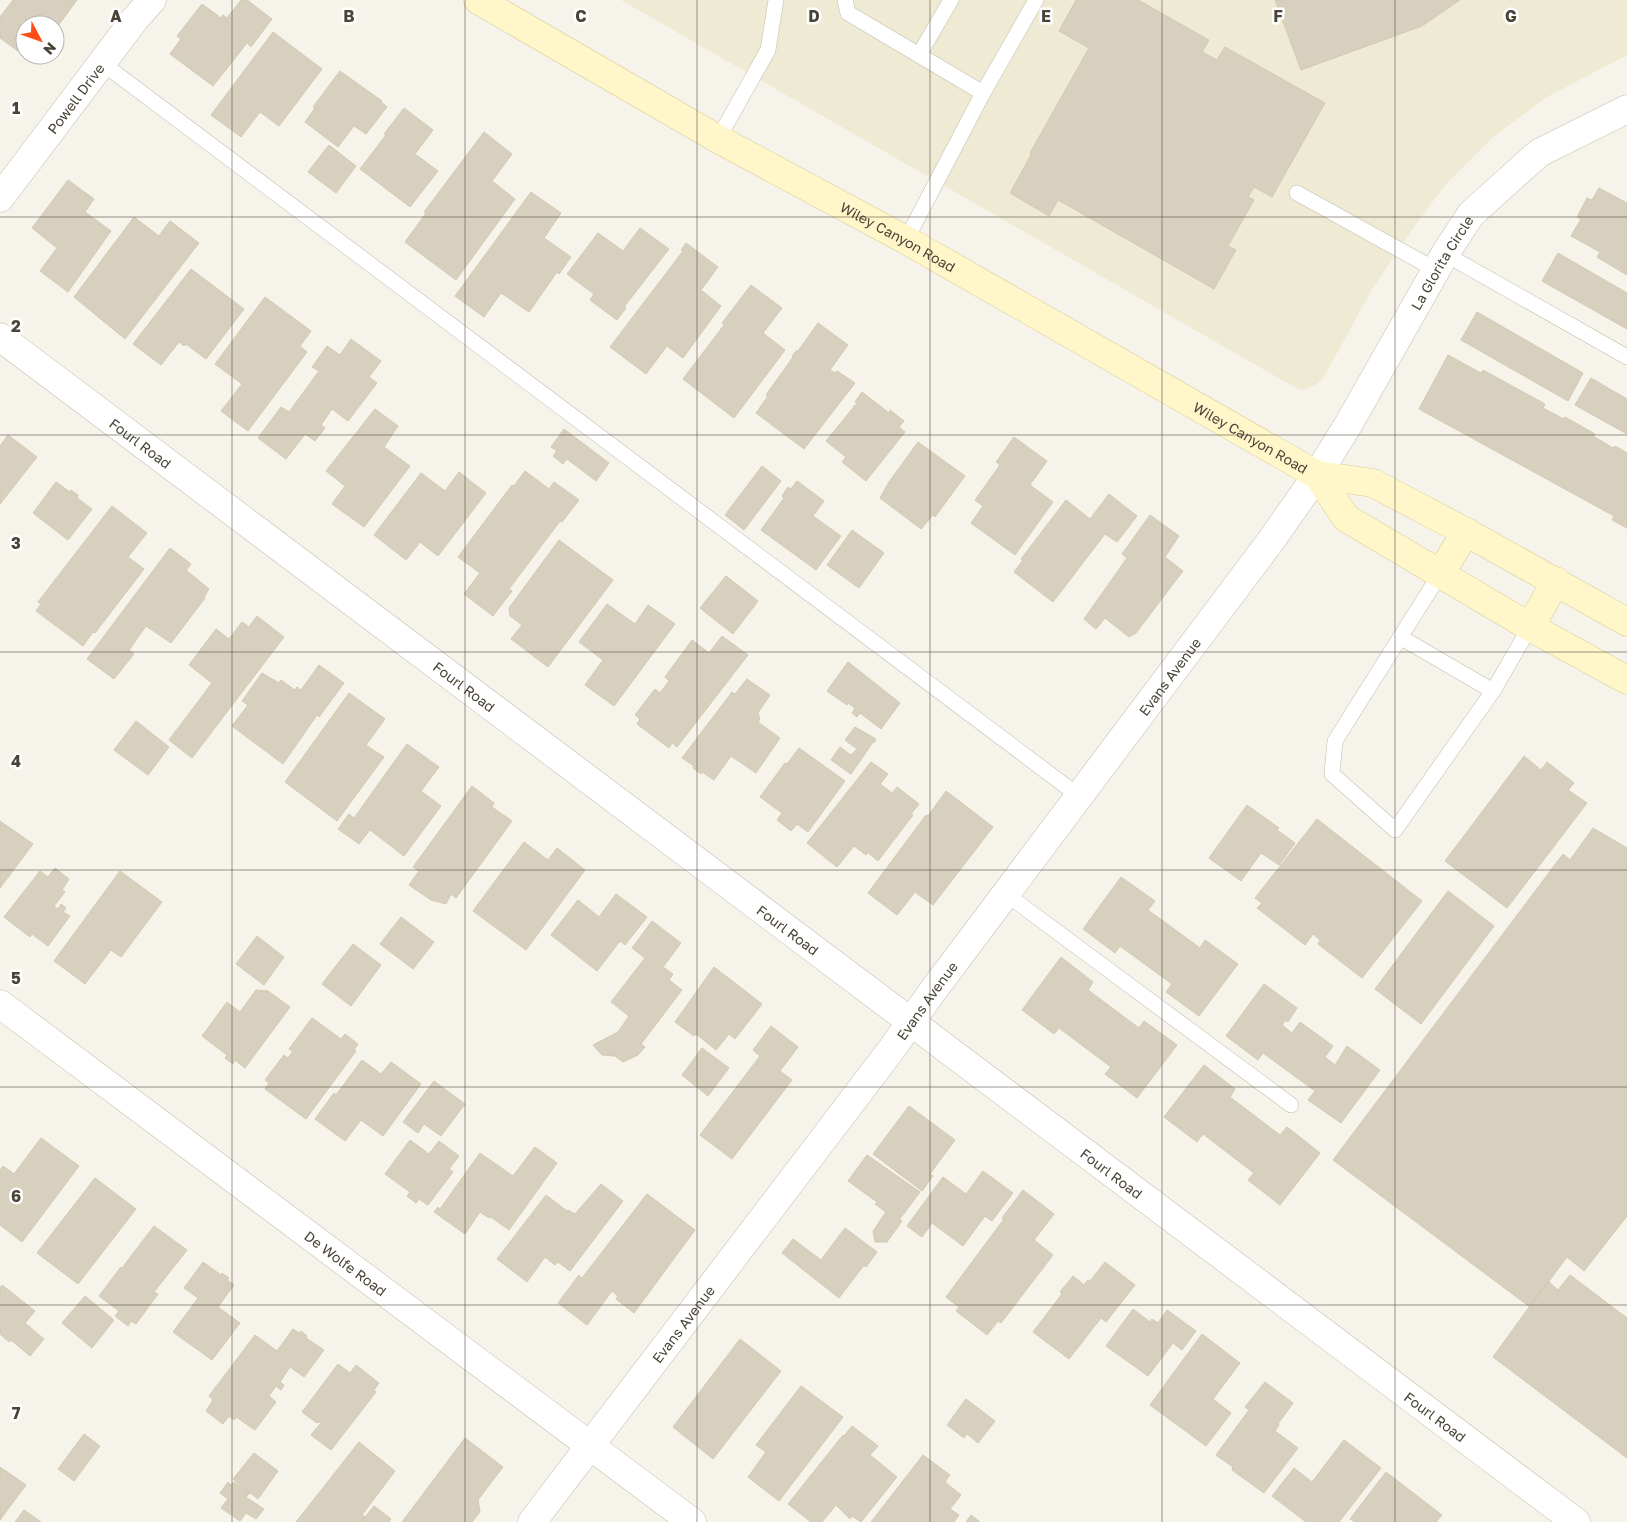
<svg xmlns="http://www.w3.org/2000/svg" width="1627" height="1522" font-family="'Golos Text',sans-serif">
<rect width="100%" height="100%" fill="#f5f3ea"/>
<!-- education -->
<path fill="#efead3" d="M621,0H1627V55L1547,97L1493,137L1447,183L1418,221L1371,291L1324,377L1317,384L1305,390L1296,388Z"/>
<!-- building -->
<path fill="#d8d0be" stroke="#d3c9b1" d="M13,0H77L55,30V25H25V46L23,44L18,51L0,38V17Z
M241,0H247L272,19L251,47L247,43L213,86L170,54L181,39L177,36L202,4L221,18L223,15L227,18Z
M1076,0H1138L1209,40L1202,52L1217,60L1225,47L1325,103L1272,197L1254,187L1248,197L1254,200L1228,246L1236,250L1214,289L1058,200L1049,216L1010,193L1032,153H1030L1089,48L1059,31Z
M1275,0H1460L1422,26L1301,70Z
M273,32L322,69L279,126L260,112L241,137L211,115Z
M340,71L382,101L381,102L387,107L366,134L354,126L338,147L305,122L315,108L313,107Z
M404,108L433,130L415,154L438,171L410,207L360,169L386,135L384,134Z
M484,132L512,154L492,181L515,199L456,280L405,242L426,213L424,212Z
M329,145L356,166L336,193L308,172Z
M68,180L94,199L85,212L111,231L68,292L40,271L57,248L32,228Z
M1599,188L1627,203V275L1597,257L1600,252L1571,236L1581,219L1577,217L1587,198L1592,200Z
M531,192L561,213L544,238L571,257L559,274L557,272L529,312L501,293L484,317L455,296Z
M134,217L159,236L170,221L199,243L125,339L74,297Z
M640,228L669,249L624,307L626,308L617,320L590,300L594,294L567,274L598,233L623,251Z
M686,243L718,267L701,290L721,306L683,358L667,346L646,374L610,347L683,251L681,250Z
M1558,253L1627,293V329L1542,281Z
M191,269L244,309L206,359L186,344L184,346L179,342L161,365L133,344Z
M751,285L782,308L763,333L785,350L734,418L683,379L724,325L722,323Z
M265,297L311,331L300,346L307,352L248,431L221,411L242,384L215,364Z
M1477,312L1583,373L1568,401L1461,340Z
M818,323L848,345L830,370L835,373L837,371L855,383L804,449L756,413L768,396L766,395L793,357L792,356L796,351H798Z
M351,339L381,361L369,377L377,383L348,421L332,409L321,425L325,428L315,441L305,434L286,459L258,438L281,407L289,412L319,371L312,367L327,346L340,355Z
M1448,355L1481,373L1483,370L1545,404L1543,408L1564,419L1565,417L1595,434L1593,436L1613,448L1615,446L1627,453V528L1612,520L1614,516L1419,409Z
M1591,378L1627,399V434L1575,405Z
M862,392L889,413L890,410L904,421L899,427L905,432L866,481L842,462L846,457L826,441L857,403L855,402Z
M375,409L398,426L384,447L410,466L364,527L332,504L345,486L326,471Z
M564,429L609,463L596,481L567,459L563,464L553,456L557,451L551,447Z
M8,435L37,457L0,504V446Z
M1014,437L1047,461L1030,485L1053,502L1015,555L971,523L983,506L975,500L1000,465L996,462Z
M918,442L965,476L935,517L933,515L921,529L880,498L889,482Z
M762,466L781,481L744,530L725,515Z
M525,471L549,489L554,482L579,500L562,522L560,521L509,589L512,591L493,616L464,594L480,573L458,557L512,485L514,486Z
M459,472L486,493L438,556L420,542L406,560L374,535L421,473L445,491Z
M797,481L824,501L813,516L841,536L816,570L761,530L784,498L782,496L788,487L791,489Z
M56,482L70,492L71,490L78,495L77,498L92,509L68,540L33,513Z
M1109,494L1137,516L1117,542L1105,534L1053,602L1014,572L1023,560L1021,559L1066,500L1090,519Z
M112,506L147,533L128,557L144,569L95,633L93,632L83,646L36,611L41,604L38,602Z
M1150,515L1179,536L1165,557L1183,571L1136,633L1129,637L1105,618L1096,629L1084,619L1127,558L1122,554Z
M852,530L884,553L859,588L827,565Z
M559,540L613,580L548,667L511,639L522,625L510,616L509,608Z
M170,548L191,564L186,570L209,589L204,597L205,598L171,643L146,626L129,650L134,654L114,679L87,659Z
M726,576L758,601L733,634L700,608Z
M607,604L635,624L648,605L675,624L614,706L585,685L603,660L579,642Z
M257,616L284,637L192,758L169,740L212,683L189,665L216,629L229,639L242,622L249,627Z
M722,636L748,655L677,747L672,743L669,748L637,724L640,719L635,715L655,689L660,693L669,681L665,677L692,640L709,653Z
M848,662L900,703L881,729L860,713L857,717L852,713L855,708L848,703L847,705L827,691Z
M319,665L344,683L319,717L317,715L283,764L232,726L248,705L242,701L262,673L279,683L281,680L295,690L297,687L301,690Z
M747,679L770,695L758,713L760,719L758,722L780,738L756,773L731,756L714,780L702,772L701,774L693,768L694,766L682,758L732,692L735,694Z
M349,693L385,719L366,745L384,757L337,821L285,782Z
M136,721L169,747L148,775L114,750Z
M855,727L876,739L874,743L873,742L851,774L831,760L840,747L851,755L857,749L845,740Z
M407,744L439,767L421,791L441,806L404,856L370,830L359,844L338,829L349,814L354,818Z
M799,748L845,781L808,832L797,824L791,831L777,820L782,813L760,797L785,763L787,764Z
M1524,756L1541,770L1547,762L1574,783L1568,790L1587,803L1507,908L1445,861Z
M871,762L888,774L880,784L892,793L897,787L919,804L911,814L913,815L878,861L867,852L866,855L854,846L837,867L807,843Z
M472,786L494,803L492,807L512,821L456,898L451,894L446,904L431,900L409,885L419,871L413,867Z
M946,791L993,827L933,905L915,892L897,915L868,893L926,815L928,816Z
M1247,805L1279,828L1277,830L1295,843L1279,865L1261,853L1241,881L1209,858Z
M1317,819L1422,901L1362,978L1318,944L1320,940L1313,934L1305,945L1257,908L1262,903L1255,898Z
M0,821L33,844L0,888Z
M1593,828L1627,848V1216L1584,1271L1567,1257L1530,1307L1333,1160L1563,854L1570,860Z
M524,842L548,860L557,848L585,870L526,950L473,911Z
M55,868L69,879L62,890L65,892L54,906L58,909L61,904L66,908L63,912L70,916L48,946L32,934L30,937L4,917L40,871L48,877Z
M120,871L162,902L121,957L111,950L85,984L54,961Z
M1121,877L1155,901L1148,910L1200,948L1205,940L1238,964L1199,1016L1166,992L1172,984L1120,946L1115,953L1083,929Z
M1448,891L1494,926L1421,1024L1375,989Z
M616,894L647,917L625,945L620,941L597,971L551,935L578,900L599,917Z
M401,917L434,942L413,969L380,944Z
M652,921L681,943L663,967L673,974L669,980L682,990L641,1044L645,1047L638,1055L623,1062L615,1056L602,1055L593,1045L618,1032L629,1016L611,1002L645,958L632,948Z
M257,936L284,957L264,985L236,964Z
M353,944L381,965L351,1006L322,984Z
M1061,957L1093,982L1088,990L1139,1028L1144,1021L1177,1045L1137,1098L1105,1074L1111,1067L1059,1028L1054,1034L1022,1010Z
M714,967L762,1004L735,1039L729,1034L716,1050L696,1034L694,1036L675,1022Z
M1264,984L1297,1008L1288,1022L1286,1020L1282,1025L1292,1033L1300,1022L1333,1046L1325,1057L1335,1065L1347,1046L1380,1070L1341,1123L1308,1100L1315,1091L1263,1053L1258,1060L1226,1036Z
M256,990L268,991L290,1007L245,1068L235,1060L233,1064L225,1058L227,1055L202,1036L227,1002L240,1012Z
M312,1018L341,1039L345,1034L358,1044L354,1050L356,1051L306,1119L265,1089L269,1083L265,1080L284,1055L288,1058L293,1051L289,1049Z
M771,1026L798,1047L780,1071L792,1080L732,1159L700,1135L760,1056L753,1050Z
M702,1048L729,1068L708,1096L682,1075Z
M362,1060L381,1074L391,1062L421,1084L383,1136L361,1120L345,1141L315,1119L334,1093L336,1095Z
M1204,1065L1235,1089L1230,1097L1280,1135L1287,1127L1320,1153L1280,1205L1248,1180L1254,1173L1203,1134L1197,1142L1164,1117Z
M434,1081L465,1104L441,1136L424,1124L418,1133L403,1122Z
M909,1106L955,1140L930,1174L933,1176L922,1191L873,1154Z
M41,1138L79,1166L22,1242L0,1225V1170L3,1166L14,1174Z
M410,1140L429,1154L439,1141L459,1156L449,1169L453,1172L428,1205L419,1199L416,1203L407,1196L410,1192L385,1174Z
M535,1147L557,1163L509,1230L491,1217L489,1218L480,1212L465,1234L434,1212L438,1207L440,1209L480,1153L513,1176Z
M867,1155L920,1192L899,1220L902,1221L887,1242H875L873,1231L886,1212L875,1204L877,1202L848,1181Z
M983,1171L1013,1193L992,1221L985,1216L963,1246L932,1223L922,1237L907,1226L943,1177L966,1194Z
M95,1178L136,1209L78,1284L37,1253Z
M601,1184L623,1201L570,1271L558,1262L555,1265L545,1257L527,1282L497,1259L546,1195L567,1211L568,1210L575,1214Z
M1023,1190L1054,1214L1034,1240L1053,1255L1001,1323L998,1321L987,1335L956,1311L959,1307L946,1297L1004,1219L1002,1218Z
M647,1194L695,1230L634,1313L616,1299L618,1296L612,1291L587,1325L558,1303L579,1275L582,1278Z
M154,1226L187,1250L154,1292L158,1294L136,1324L131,1321L128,1326L115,1316L119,1311L99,1296L121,1267L122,1268Z
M845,1228L877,1252L866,1267L864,1265L839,1298L782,1253L793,1239L821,1260Z
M203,1262L221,1275L222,1273L229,1278L227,1280L234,1285L218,1307L240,1323L212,1360L173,1332L198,1298L184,1288Z
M1105,1262L1135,1285L1106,1322L1101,1318L1069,1359L1033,1332L1062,1294L1060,1292L1073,1276L1084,1285L1088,1280L1090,1281Z
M1570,1275L1627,1318V1458L1493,1357L1548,1281L1558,1290Z
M2,1285L35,1311L25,1323L44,1339L30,1356L11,1340L9,1342L0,1334V1288Z
M85,1296L114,1320L92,1348L62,1323Z
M1133,1309L1150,1322L1152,1319L1158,1323L1167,1310L1196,1331L1182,1350L1173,1343L1148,1376L1106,1346Z
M293,1329L299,1333L301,1331L307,1336L306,1338L324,1350L304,1377L290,1367L280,1382L284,1385L281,1390L276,1386L269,1396L276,1402L255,1430L236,1417L234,1420L229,1416L223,1424L206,1411L213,1400L209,1396L255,1335L277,1351Z
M1202,1334L1240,1363L1213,1399L1231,1413L1206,1446L1150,1405Z
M740,1339L781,1371L713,1459L673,1427Z
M338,1364L350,1373L356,1365L379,1383L374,1390L376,1392L331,1450L311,1435L321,1423L319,1422L317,1423L302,1412Z
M1265,1382L1293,1403L1278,1424L1279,1425L1275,1431L1298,1448L1264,1493L1232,1470L1233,1467L1216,1455L1249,1410L1245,1407Z
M801,1386L843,1417L779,1501L748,1477L766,1452L756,1445Z
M966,1399L995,1421L978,1443L967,1434L964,1438L947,1425Z
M852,1426L878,1446L870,1455L897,1477L861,1522L852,1516L850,1519L836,1505L822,1522H811L788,1504L843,1435L844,1436Z
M84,1434L100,1446L74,1481L58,1469Z
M465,1438L503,1467L478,1500L480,1512L472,1522H402Z
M1344,1440L1381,1468L1339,1522H1306L1272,1496L1294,1468L1312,1482Z
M359,1442L395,1471L362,1515L365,1517L361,1522H296Z
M254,1453L278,1471L258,1499L233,1479Z
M923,1455L950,1475L945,1482L961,1495L950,1509L959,1515L954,1522H871Z
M0,1467L26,1485L0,1520Z
M1386,1472L1442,1515L1436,1522H1355L1350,1519Z
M228,1482L231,1485L234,1482L250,1493L246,1497L264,1509L256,1519L246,1513L240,1521L221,1508L228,1499L220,1493Z
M374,1506L391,1519L389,1522H361Z
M24,1510L41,1522H15Z
M971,1515L980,1522H966Z"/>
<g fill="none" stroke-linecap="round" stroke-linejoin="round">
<defs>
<path id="lane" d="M845,0L848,13L983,93
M919,55L951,0
M102,63L1079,796
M718,139L768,50L776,0
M1297,193L1436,270
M906,240L983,93L1036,0
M1445,254L1627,357
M1440,574L1335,741L1332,774L1395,830L1493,691L1530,627
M1400,637L1493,691
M1006,894L1291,1105"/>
<g id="street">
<path id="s1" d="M0,198L135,19L152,0"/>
<path id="s2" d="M0,337L1576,1522"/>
<path id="s3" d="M0,1004L692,1522"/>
<path id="s4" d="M532,1522L891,1050L932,992L1270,542L1317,475L1348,425L1445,254L1471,214L1539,153L1627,109"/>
</g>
<g id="secondary">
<path id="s5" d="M478,0L718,139L906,240L1317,475L1373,483L1466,532L1627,622"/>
<path d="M1317,475L1346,518L1530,627L1627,680"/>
<path d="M1440,574L1466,532"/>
<path d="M1530,627L1556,581"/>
</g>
</defs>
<!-- lane casing -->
<use href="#lane" stroke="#c2bcab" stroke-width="16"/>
<!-- street casing -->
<use href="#street" stroke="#c2bcab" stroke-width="29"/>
<!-- secondary casing -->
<use href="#secondary" stroke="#d7cc97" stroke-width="29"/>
<!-- lane -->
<use href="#lane" stroke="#fff" stroke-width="15"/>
<!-- street -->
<use href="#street" stroke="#fff" stroke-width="28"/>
<!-- secondary -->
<use href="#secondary" stroke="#fff7ca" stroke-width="28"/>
</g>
<!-- grid -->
<path fill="none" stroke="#4a4437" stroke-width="1" stroke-opacity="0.55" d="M232,0V1522M465,0V1522M697,0V1522M930,0V1522M1162,0V1522M1395,0V1522M0,217H1627M0,435H1627M0,652H1627M0,870H1627M0,1087H1627M0,1305H1627"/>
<g text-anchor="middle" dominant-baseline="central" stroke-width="5" stroke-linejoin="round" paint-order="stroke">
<!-- street labels -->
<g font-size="14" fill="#4a4437" stroke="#fff">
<text stroke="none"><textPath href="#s1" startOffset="125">Powell Drive</textPath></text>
<text stroke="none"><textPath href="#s5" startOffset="482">Wiley Canyon Road</textPath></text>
<text stroke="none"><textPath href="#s4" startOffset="1555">La Glorita Circle</textPath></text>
<text stroke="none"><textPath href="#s5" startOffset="888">Wiley Canyon Road</textPath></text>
<text stroke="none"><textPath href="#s2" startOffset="176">Fourl Road</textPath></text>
<text stroke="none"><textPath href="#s4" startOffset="1059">Evans Avenue</textPath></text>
<text stroke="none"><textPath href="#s2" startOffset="581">Fourl Road</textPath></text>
<text stroke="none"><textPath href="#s2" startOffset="986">Fourl Road</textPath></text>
<text stroke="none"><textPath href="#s4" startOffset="654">Evans Avenue</textPath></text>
<text stroke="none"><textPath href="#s2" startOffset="1391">Fourl Road</textPath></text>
<text stroke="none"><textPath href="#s3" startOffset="432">De Wolfe Road</textPath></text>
<text stroke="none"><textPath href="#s4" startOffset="249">Evans Avenue</textPath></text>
<text stroke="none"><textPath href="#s2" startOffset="1796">Fourl Road</textPath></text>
</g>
</g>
<g font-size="16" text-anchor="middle" font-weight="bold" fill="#4a4437" stroke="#fff" stroke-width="5" stroke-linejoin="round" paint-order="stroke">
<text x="116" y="22">A</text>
<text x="349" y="22">B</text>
<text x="581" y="22">C</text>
<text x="814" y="22">D</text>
<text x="1046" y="22">E</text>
<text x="1278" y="22">F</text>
<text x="1511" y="22">G</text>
<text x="16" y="114">1</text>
<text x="16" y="332">2</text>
<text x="16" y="549">3</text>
<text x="16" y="767">4</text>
<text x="16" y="984">5</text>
<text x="16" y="1202">6</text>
<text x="16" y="1419">7</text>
</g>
<!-- north arrow -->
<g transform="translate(40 40) rotate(131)"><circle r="24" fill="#ffffff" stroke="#b7b4af"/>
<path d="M0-4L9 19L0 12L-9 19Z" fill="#ff4e17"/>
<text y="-8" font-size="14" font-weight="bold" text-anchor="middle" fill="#4a4437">N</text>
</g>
</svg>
